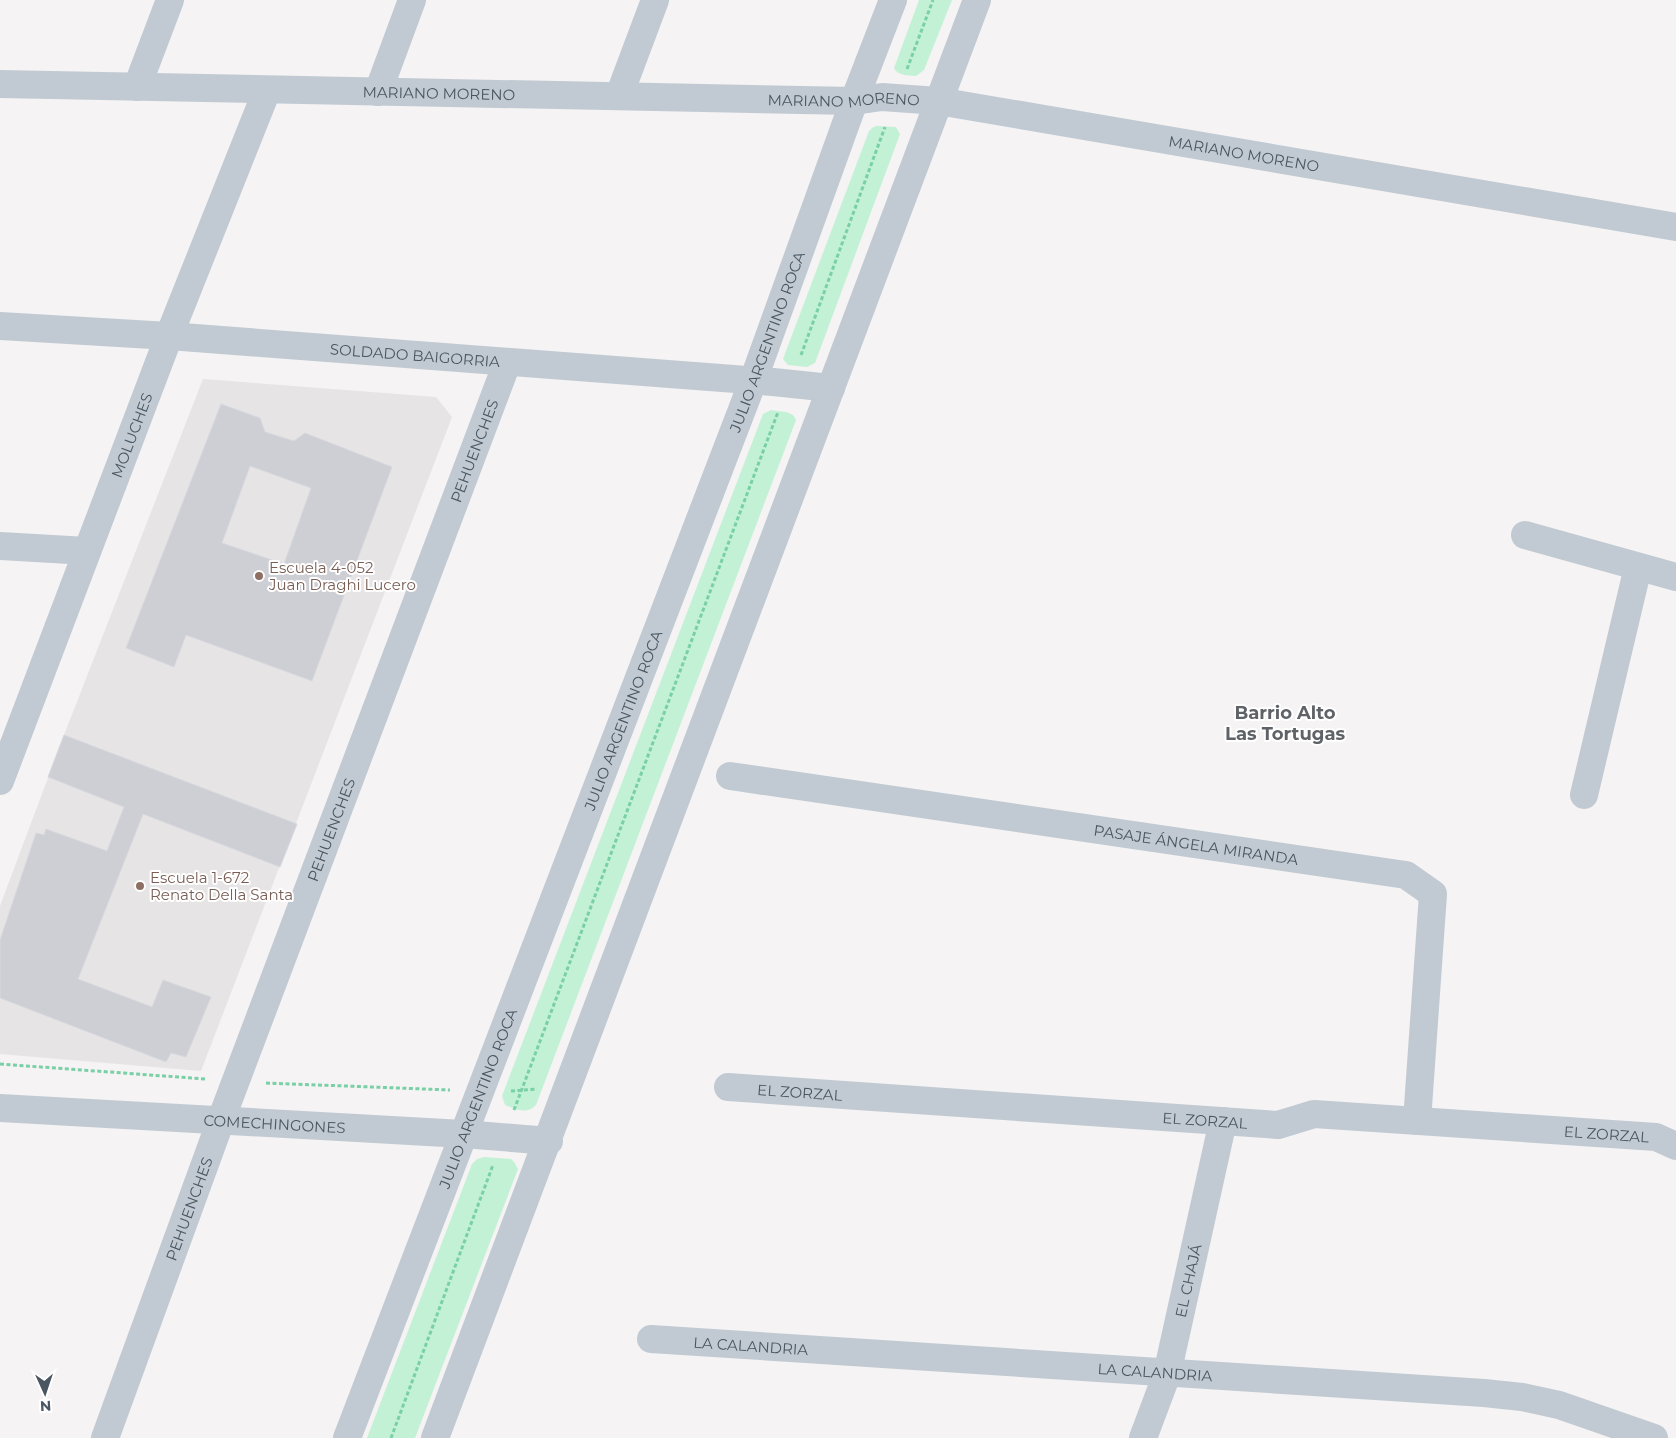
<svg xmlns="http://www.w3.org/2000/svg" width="1676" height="1438" font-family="Montserrat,sans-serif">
<rect width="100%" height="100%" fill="#f5f3f3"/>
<!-- education -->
<path fill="#e6e4e5" d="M203,379L436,397L452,417L201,1071L0,1054V906L64,735Z"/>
<!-- green -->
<path fill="#c3f1d5" d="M919,0H952L924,70L916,76C909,75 897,76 894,68Z
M876,126L896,127L900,134L815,363L807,367L788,365L783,359L869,131L872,128Z
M771,410C780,412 793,410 796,420L536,1105C527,1115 516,1109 505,1105L502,1096L763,414Z
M484,1157L511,1159L514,1162L518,1169L415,1438H367L472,1164L477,1159Z"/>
<!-- building -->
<path fill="#cdcfd5" stroke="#d7d9de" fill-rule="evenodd" d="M221,404L260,418L265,432L294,441L305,433L392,467L312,681L186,635L174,667L126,648ZM250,466L311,488L284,564L222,543Z
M64,735L297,824L280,867L143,814L78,979L152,1007L163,980L211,997L186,1057L171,1053L166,1062L0,998V940L36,833L44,835L46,829L107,851L124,807L48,777Z"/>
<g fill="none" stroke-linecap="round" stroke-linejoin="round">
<!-- path -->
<path stroke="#7ad0a6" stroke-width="3" stroke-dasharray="4 2.5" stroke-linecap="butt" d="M907,69L933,0
M801,355L885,127
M0,1064L205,1079
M266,1083L450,1090
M511,1091L537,1089
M514,1110L778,412
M391,1438L493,1165"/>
<!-- street -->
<g stroke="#c1cad2" stroke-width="28">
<path id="s1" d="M0,84L854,101L882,97L938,101L1676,227"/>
<path d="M137,87L170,0"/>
<path d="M378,92L412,0"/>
<path d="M619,96L655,0"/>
<path id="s2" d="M0,326L169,336L773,382L831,388"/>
<path d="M1525,535L1676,577"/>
<path d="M0,546L87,551"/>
<path id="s3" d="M730,776L1406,875L1433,894L1417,1121"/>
<path id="s4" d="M0,781L169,336L267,90"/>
<path d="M1584,795L1638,567"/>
<path id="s5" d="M728,1087L1278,1125L1314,1114L1656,1137L1676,1146"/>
<path id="s6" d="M0,1108L463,1134L549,1141"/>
<path id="s7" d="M651,1339L1484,1393L1522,1397L1559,1405L1654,1438"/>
<path id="s8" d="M105,1438L221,1120L507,363"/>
<path id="s9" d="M347,1438L753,381L854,101L893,0"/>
<path d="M435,1438C618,959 795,479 977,0"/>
<path id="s10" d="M1143,1438L1167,1374L1223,1121"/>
</g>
</g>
<!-- markers -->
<g fill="#8d6e63" stroke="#fff" stroke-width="2">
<circle cx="259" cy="576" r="5"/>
<circle cx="140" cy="886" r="5"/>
</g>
<g text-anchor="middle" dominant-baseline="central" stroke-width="4" stroke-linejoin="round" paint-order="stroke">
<!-- street labels -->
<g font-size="15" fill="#4a5661" stroke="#fff">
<text stroke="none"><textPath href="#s1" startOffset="439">MARIANO MORENO</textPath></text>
<text stroke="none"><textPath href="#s1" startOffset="844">MARIANO MORENO</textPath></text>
<text stroke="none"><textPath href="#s1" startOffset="1249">MARIANO MORENO</textPath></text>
<text stroke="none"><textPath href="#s9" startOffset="1174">JULIO ARGENTINO ROCA</textPath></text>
<text stroke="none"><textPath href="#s2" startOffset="416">SOLDADO BAIGORRIA</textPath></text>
<text stroke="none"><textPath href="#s4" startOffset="370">MOLUCHES</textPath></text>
<text stroke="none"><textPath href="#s8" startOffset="1054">PEHUENCHES</textPath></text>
<text stroke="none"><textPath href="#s9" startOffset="769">JULIO ARGENTINO ROCA</textPath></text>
<text stroke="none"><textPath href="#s8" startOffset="649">PEHUENCHES</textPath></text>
<text stroke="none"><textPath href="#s3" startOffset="471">PASAJE ÁNGELA MIRANDA</textPath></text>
<text stroke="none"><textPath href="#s5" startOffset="72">EL ZORZAL</textPath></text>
<text stroke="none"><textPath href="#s9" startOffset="364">JULIO ARGENTINO ROCA</textPath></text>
<text stroke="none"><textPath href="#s5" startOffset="478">EL ZORZAL</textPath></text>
<text stroke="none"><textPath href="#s6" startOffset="275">COMECHINGONES</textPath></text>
<text stroke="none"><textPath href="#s5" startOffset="882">EL ZORZAL</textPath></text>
<text stroke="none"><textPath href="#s8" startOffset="244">PEHUENCHES</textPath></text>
<text stroke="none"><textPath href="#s10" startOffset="164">EL CHAJÁ</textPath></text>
<text stroke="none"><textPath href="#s7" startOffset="100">LA CALANDRIA</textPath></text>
<text stroke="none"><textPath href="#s7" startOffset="505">LA CALANDRIA</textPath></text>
</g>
<!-- education labels -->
<g font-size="15" fill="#785e54" stroke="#fff" text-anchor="start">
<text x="269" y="567">Escuela 4-052<tspan x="269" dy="17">Juan Draghi Lucero</tspan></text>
<text x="150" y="877">Escuela 1-672<tspan x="150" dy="17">Renato Della Santa</tspan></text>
</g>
<!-- quarter labels -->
<g font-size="18" font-weight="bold" fill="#5f6368" stroke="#fff">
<text x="1285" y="713">Barrio Alto<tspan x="1285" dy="21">Las Tortugas</tspan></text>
</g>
</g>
<!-- north arrow -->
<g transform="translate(45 1393) rotate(177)" stroke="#ffffff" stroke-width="4" paint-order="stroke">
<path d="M0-4L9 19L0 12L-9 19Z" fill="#4a5661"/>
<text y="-8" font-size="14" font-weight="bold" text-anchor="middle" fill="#4a5661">N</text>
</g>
</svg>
